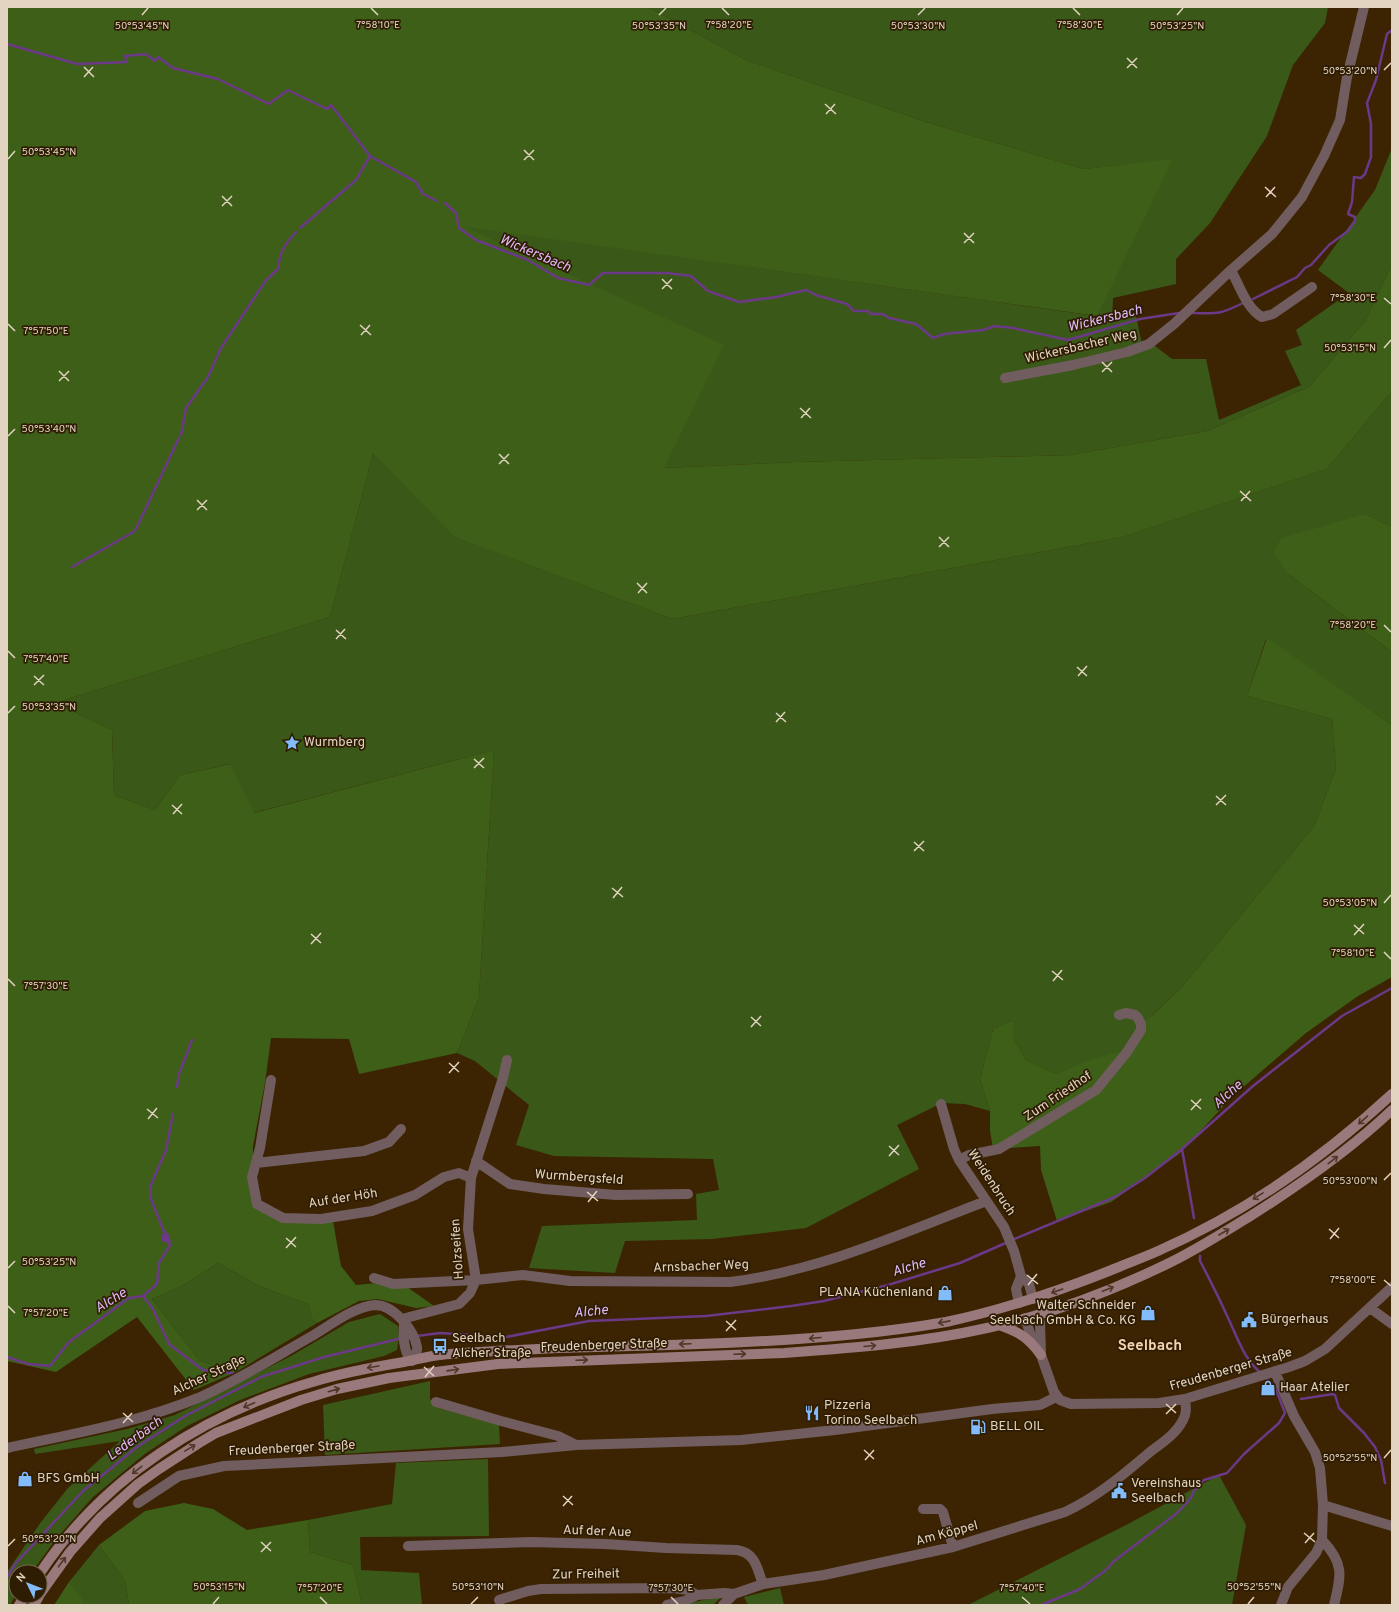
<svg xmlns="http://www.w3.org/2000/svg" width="1399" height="1612" font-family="Overpass,sans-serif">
<rect width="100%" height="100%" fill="#3c2402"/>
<!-- green -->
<path fill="#3a5919" d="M648,7H1328L1325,23L1293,65L1267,136L1210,223L1176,259V284L1113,298L1112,322L1136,316L1142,344L1155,346L1172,359H1206L1219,420L1301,385L1285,351L1302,345L1296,330L1349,293L1318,270L1375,190L1392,148V264L1365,321L1309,387L1207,431L1070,455L796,462L663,468L463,226L1096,316L1172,160L1084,169L926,122L746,60Z
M1392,391V527L1365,514L1287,573L1392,652V725L1266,639L1247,696L1332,719L1336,769L1314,826L1182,987L1152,1015L1130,1048L1075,1066L1056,1074L1026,1060L1013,1037V1020L993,1029L980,1079L990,1111L965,1104L942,1103L897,1125L919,1169L806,1228L712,1239L625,1241L615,1273L529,1268L542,1226L697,1220L696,1194L719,1190L713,1159L554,1156L516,1145L529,1105L475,1061L457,1053L479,997L494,750L253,813L229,764L180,775L155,810L114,795L112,730L55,703L330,617L373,454L456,537L672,619L1123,537L1327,469Z
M218,1263L259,1286L308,1304L312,1319L317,1323L236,1372L200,1361L152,1299L182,1286Z
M380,1314L398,1326L399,1337L397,1350L384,1356L309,1374L240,1400L187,1426L146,1453L93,1497L56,1539L32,1572H16V1594L10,1605H7V1572L41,1522L68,1488L120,1441L35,1454L34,1449L127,1429L175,1415L291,1356L349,1322Z
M430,1381V1399L439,1408L499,1425L500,1444L325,1455L323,1405Z
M488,1459L489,1536L360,1537L361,1570L419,1573L422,1605H362L353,1565L310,1552L308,1520L392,1504L396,1463Z
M1219,1475L1246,1525L1232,1605H968L1128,1524Z
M99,1545L125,1581L129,1605H84L69,1582Z
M780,1588L784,1605H748L744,1597Z
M722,1596L713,1605H681Z"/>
<!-- forest -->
<path fill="#3d5f18" d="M7,7H648L746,60L926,122L1084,169L1173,159L1097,316L465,227L724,345L664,468L796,462L1070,455L1207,431L1309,387L1365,321L1392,264V391L1327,469L1123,537L672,619L455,537L373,454L330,617L55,703L112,730L114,795L155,810L180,775L230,764L254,813L494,750L479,997L457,1053L359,1074L349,1039L271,1038L265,1083L253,1146V1204L288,1222L333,1221L341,1266L356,1285L377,1283L407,1287L434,1306L416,1308L378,1299L359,1301L317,1323L312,1319L308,1304L259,1286L218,1263L182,1286L152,1299L200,1361L236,1372L194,1390L137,1317L56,1372L7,1361Z
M1365,514L1392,527V652L1287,573L1274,552L1281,538Z
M1267,638L1392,725V977L1358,996L1306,1033L1234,1095L1179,1154L1111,1202L1057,1221L1041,1170L1040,1146L993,1149L990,1131V1111L980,1079L993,1029L1013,1020V1037L1026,1060L1056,1074L1083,1062L1130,1048L1146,1021L1182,987L1314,826L1336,769L1332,719L1247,696Z
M184,1503L213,1509L247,1530L308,1520L310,1552L353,1565L362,1605H129L125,1581L99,1545L145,1511Z
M69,1582L82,1599L84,1605H54Z"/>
<!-- water -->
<path fill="#6b3988" d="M164,1232L168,1233L171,1242L168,1243L162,1241L161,1236Z"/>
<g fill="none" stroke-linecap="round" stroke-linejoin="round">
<!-- stream -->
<path stroke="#6b3988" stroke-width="2.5" d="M7,44L77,64L127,62L125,56L146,54L155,61L158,57L173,68L218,79L269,104L288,90L327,109L331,105L370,156L416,182L423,194L437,201
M445,203L456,213L459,228L476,240L528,260L558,278L589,285L603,273H667L691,276L708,291L739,302L776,297L806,290L816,295L847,304L854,311H868L871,314H883L889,318L916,324L933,338L944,334L983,330L995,326L1013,328L1068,340L1140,319L1179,313
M300,228L356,180L370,156
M1253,299L1297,277L1305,268L1311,265L1329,245L1348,231L1355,221V217L1348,214L1352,202L1354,177L1361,178L1365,174L1371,157V124L1367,103L1376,80L1387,34L1392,30
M1193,313C1218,314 1221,314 1243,303
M181,435L186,408L208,377L221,348L266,280L278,269C279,253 285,244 296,232
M72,567L135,531L179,438
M177,1087L179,1074L192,1040
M1182,1149L1194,1218
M164,1232L151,1199L150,1187L166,1150L173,1114
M1012,1240L1115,1197L1145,1178L1182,1149L1253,1086L1342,1016L1392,988
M1200,1256V1261C1210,1280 1220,1300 1229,1320C1238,1339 1244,1359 1261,1373
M143,1296L157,1284L159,1263L170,1245L169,1243
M417,1336L440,1333L506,1337L589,1321L706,1316L791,1306L824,1301L888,1285L960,1263L1008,1242
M7,1357L28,1364L50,1366L69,1342L129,1298L143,1296L153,1309L169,1344L203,1370L232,1373
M1301,1399L1333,1394L1335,1395L1339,1408L1364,1433L1375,1447L1381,1460L1385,1483
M7,1577L16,1563L83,1491L137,1447L185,1416L261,1377L324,1357L402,1338
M1041,1605L1080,1589L1106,1570L1113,1562L1177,1513L1191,1498L1193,1492L1204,1480L1227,1473L1244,1454L1279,1423L1285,1413C1280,1401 1277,1387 1266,1378"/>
<!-- minor -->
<path stroke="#715d5f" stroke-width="10" d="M1231,270C1239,285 1247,309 1262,317L1273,314L1312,287
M1005,378L1073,365L1127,352L1149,344L1174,324L1230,271L1272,234L1302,197L1324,156L1340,120L1347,77L1364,7
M271,1080L260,1148L252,1177L257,1204L283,1218L321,1219L372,1211L415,1195L444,1177L459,1173L471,1178
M941,1104L954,1149L959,1160L1004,1227L1014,1251L1021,1276L1029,1284L1033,1299
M959,1160L969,1155L999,1149L1096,1090L1127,1052L1141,1030V1024L1138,1018L1135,1015L1126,1013L1119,1015
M476,1161L510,1184L544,1189L616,1195L688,1194
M256,1163L364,1151L389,1142L401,1129
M374,1278L393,1284L476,1280L523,1275L570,1281L730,1282C819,1271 903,1233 986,1201
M1019,1303L1016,1289L1021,1276
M1370,1308L1392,1324
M1038,1315L1040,1323L1041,1355L1054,1392L1060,1400L1071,1404L1159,1403L1185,1399L1289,1367L1305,1361L1325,1349L1392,1287
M1025,1318L1034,1345
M402,1319L459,1304L470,1293L476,1280L468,1229L471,1178L503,1078L507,1060
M1275,1372L1294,1416L1315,1452L1320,1468L1323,1505L1322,1540L1316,1553L1288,1587L1281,1605
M436,1402L501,1421L558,1436L576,1445
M138,1503L179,1476L224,1466L502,1452L576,1445L741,1440L835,1430L992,1409L1040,1405L1056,1397
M1323,1505L1392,1526
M923,1509H940L943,1512L953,1547
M1322,1540C1345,1564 1341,1576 1334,1605
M408,1546L531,1542L605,1544L666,1548L737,1550C756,1553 757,1569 763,1584
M499,1600L528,1591L541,1589L673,1588L688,1590L697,1595
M667,1605L685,1601L697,1595L724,1593L734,1594L763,1584L824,1575L953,1547L1065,1512C1097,1497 1123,1475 1150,1452C1162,1443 1176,1434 1183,1420C1187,1413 1186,1407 1185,1399
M723,1605L734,1594"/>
<!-- tertiary -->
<path stroke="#715d5f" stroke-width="10" d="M7,1448C71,1434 137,1423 198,1398C237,1381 275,1357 312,1336C329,1326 355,1306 375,1305C394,1305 414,1330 417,1347C418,1352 414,1357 412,1361C403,1352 403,1335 404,1323"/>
<!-- secondary -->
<path stroke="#99797c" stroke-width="10" d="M999,1325C1019,1332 1028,1337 1041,1355
M40,1573C104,1477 206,1412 316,1381C345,1372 374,1367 404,1362C416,1360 428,1356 440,1355C480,1351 520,1350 559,1348C659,1345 758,1344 857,1334C887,1331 917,1327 946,1322C1002,1310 1056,1292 1109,1271C1126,1264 1142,1258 1158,1251C1244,1213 1323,1158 1392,1094
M40,1594L70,1552L100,1518L138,1484L159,1469L199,1443L216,1433L301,1400L337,1389L389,1378L498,1364L784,1353C852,1348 920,1343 987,1328C1048,1315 1109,1292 1165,1265C1195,1251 1224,1232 1252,1215C1301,1184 1350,1150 1392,1110
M19,1605L25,1596
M34,1605L39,1596"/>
</g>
<!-- one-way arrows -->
<defs><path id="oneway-shaft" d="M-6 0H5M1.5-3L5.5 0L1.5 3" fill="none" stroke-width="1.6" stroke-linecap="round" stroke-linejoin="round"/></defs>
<g stroke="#4e3827">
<use href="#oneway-shaft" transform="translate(1363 1120) rotate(139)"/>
<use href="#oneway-shaft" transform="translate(1333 1160) rotate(-38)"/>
<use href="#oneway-shaft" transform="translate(1258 1196) rotate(148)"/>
<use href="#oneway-shaft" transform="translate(1224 1232) rotate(-30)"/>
<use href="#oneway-shaft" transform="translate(1108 1289) rotate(-21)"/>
<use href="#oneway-shaft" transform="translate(1057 1291) rotate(161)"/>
<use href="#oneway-shaft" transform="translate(944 1322) rotate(169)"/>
<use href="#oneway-shaft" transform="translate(815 1338) rotate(175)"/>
<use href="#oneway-shaft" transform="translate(685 1344) rotate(178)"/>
<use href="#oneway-shaft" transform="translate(870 1346) rotate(-5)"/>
<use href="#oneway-shaft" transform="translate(740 1354) rotate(-2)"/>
<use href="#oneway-shaft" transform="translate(582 1360) rotate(-2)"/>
<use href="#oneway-shaft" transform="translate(373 1367) rotate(171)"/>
<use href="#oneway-shaft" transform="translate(453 1370) rotate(-8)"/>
<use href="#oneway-shaft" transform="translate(334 1390) rotate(-16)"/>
<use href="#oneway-shaft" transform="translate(249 1405) rotate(157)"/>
<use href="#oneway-shaft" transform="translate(190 1448) rotate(-31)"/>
<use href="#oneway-shaft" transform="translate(137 1470) rotate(142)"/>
<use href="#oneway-shaft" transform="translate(62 1562) rotate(-53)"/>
</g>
<!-- ticks -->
<path fill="none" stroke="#e2d2c0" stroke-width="1.5" d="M371,8L378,15M722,8L729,15M1073,8L1080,15M142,15L148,8M659,15L666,8M918,15L925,8M1177,15L1183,8M1127,58L1137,68M84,67L94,77M1127,68L1137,58M1384,70L1391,63M84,77L93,67M825,104L836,114M826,114L835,104M524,150L534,160M8,159L15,151M524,160L534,150M1265,187L1276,197M222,196L232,206M1266,197L1275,187M222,206L232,196M964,233L974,243M964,243L974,233M662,279L672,289M662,289L672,279M1384,298L1391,304M8,324L15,331M360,325L371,335M361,335L370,325M1384,348L1391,340M1102,362L1112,372M59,371L69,381M1102,372L1112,362M59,381L69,371M800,408L811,418M801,418L810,408M8,436L15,429M499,454L509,464M499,464L509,454M1240,491L1251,501M197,500L207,510M1241,501L1250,491M197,510L207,500M939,537L949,547M939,547L949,537M637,583L647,593M638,593L647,583M1384,625L1391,632M336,630L346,639M336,639L345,629M8,651L15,658M1077,667L1087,676M34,676L44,685M1078,676L1087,666M34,685L44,675M8,713L15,706M776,713L786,722M776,722L785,712M474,759L484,768M474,768L484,758M1216,796L1226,805M172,805L182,814M1216,805L1226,795M173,814L182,804M914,842L924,851M914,851L924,841M612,888L623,897M613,898L622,887M1384,903L1391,895M1354,925L1364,934M311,934L321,943M1354,935L1364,924M311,944L321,933M1384,952L1391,959M1052,971L1063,980M8,979L15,986M1053,981L1062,970M751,1017L761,1026M751,1027L761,1016M449,1063L459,1072M449,1073L459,1062M1191,1100L1201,1109M147,1109L158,1118M1191,1110L1201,1099M148,1119L157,1108M889,1146L899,1155M889,1156L899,1145M1384,1180L1391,1173M587,1192L598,1201M588,1202L597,1191M1329,1229L1339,1238M286,1238L296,1247M1330,1239L1339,1228M286,1248L296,1237M8,1268L15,1261M1027,1275L1038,1284M1384,1280L1391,1286M1028,1285L1037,1274M8,1306L15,1313M726,1321L736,1330M726,1331L736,1320M424,1367L434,1376M425,1377L434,1366M1166,1404L1176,1413M123,1413L133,1422M1166,1414L1176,1404M123,1423L132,1413M864,1450L874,1459M1384,1458L1391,1450M865,1460L874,1450M563,1496L573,1505M563,1506L572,1496M1304,1533L1315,1542M261,1542L271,1551M1305,1543L1314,1533M8,1546L15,1539M261,1552L271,1542M320,1597L327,1604M671,1597L678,1604M1022,1597L1030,1604M213,1604L219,1597M471,1604L478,1597M1248,1604L1254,1597"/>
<!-- icons -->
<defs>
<symbol id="sight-bare" viewBox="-9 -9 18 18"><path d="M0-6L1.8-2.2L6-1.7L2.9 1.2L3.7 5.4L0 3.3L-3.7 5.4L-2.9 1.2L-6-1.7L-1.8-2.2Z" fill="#83bcfb" stroke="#2e1c03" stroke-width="2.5" paint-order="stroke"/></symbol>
<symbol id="shop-bare" viewBox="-9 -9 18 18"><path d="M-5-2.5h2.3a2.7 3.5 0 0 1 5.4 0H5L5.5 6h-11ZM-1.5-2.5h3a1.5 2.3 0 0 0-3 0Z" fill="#83bcfb" stroke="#2e1c03" stroke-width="2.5" paint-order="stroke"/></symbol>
<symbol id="civic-bare" viewBox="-9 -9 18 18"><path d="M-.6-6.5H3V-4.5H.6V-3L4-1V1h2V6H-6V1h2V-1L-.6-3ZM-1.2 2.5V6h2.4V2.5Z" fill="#83bcfb" stroke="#2e1c03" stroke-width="2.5" paint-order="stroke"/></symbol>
<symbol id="bus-bare" viewBox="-9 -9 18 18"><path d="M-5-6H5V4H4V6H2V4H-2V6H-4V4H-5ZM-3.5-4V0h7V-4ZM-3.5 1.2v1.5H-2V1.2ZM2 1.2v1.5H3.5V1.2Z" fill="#83bcfb" stroke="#2e1c03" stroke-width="2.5" paint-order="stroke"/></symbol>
<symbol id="restaurant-bare" viewBox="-9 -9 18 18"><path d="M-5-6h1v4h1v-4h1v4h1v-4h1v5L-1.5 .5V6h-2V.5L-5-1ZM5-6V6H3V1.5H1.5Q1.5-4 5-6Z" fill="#83bcfb" stroke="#2e1c03" stroke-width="2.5" paint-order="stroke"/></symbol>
<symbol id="fuel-bare" viewBox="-9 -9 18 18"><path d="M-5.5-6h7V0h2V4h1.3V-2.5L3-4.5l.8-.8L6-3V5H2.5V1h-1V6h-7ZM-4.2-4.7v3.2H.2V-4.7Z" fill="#83bcfb" stroke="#2e1c03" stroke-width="2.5" paint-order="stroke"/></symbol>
</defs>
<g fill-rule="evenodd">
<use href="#sight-bare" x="281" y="732" width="22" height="22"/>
<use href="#shop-bare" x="934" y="1282" width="22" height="22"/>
<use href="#shop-bare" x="1137" y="1302" width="22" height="22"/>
<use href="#civic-bare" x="1238" y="1309" width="22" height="22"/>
<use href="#bus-bare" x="429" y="1335" width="22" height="22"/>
<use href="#shop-bare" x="1257" y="1377" width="22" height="22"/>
<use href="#restaurant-bare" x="801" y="1402" width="22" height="22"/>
<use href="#fuel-bare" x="967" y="1416" width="22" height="22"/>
<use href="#shop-bare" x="14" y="1468" width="22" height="22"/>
<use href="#civic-bare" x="1108" y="1480" width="22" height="22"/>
</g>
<g text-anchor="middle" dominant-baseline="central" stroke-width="3.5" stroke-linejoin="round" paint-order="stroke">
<!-- street labels -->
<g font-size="13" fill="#e2d2c0" stroke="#2e1c03">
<text transform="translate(1081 347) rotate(-13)">Wickersbacher Weg</text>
<text transform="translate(1058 1097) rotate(-34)">Zum Friedhof</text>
<text transform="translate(579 1178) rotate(4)">Wurmbergsfeld</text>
<text transform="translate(991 1183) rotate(57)">Weidenbruch</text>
<text transform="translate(343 1199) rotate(-9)">Auf der Höh</text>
<text transform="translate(458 1249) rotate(-94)">Holzseifen</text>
<text transform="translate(701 1267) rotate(-2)">Arnsbacher Weg</text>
<text transform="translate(604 1346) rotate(-2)">Freudenberger Straße</text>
<text transform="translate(1231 1370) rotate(-16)">Freudenberger Straße</text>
<text transform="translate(209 1376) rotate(-25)">Alcher Straße</text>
<text transform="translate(292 1449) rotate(-3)">Freudenberger Straße</text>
<text transform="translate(597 1532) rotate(2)">Auf der Aue</text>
<text transform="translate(947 1534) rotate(-15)">Am Köppel</text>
<text transform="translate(586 1575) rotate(-1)">Zur Freiheit</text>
</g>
<!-- poi labels -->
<g font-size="13" fill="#e2d2c0" stroke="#2e1c03" text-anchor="start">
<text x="304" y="743">Wurmberg</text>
<text x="933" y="1293" text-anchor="end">PLANA Küchenland</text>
<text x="1136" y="1306" text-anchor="end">Walter Schneider<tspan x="1136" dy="15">Seelbach GmbH &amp; Co. KG</tspan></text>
<text x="1261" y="1320">Bürgerhaus</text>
<text x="452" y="1339">Seelbach<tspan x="452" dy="15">Alcher Straße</tspan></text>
<text x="1280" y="1388">Haar Atelier</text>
<text x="824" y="1406">Pizzeria<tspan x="824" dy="15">Torino Seelbach</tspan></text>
<text x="990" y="1427">BELL OIL</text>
<text x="37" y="1479">BFS GmbH</text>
<text x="1131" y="1484">Vereinshaus<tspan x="1131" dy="15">Seelbach</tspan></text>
</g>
<!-- water labels -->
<g font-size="14" font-style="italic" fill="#e0b9f9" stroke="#2e1c03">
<text transform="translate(535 254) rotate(23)">Wickersbach</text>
<text transform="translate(1105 319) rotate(-14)">Wickersbach</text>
<text transform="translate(1228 1095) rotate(-42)">Alche</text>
<text transform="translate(909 1268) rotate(-17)">Alche</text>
<text transform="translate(111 1301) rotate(-32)">Alche</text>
<text transform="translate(591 1312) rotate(-6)">Alche</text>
<text transform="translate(135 1439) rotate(-36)">Lederbach</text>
</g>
<!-- quarter labels -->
<g font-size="15" font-weight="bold" fill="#f2d3af" stroke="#2e1c03">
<text x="1150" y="1346">Seelbach</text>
</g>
</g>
<g font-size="10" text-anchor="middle" fill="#e2d2c0" stroke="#2e1c03" stroke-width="3.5" stroke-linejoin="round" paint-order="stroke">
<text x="378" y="28">7°58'10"E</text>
<text x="729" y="28">7°58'20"E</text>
<text x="1080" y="28">7°58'30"E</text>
<text x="142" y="29">50°53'45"N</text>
<text x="659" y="29">50°53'35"N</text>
<text x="918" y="29">50°53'30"N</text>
<text x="1177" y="29">50°53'25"N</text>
<text x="1350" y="74">50°53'20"N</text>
<text x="49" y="155">50°53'45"N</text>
<text x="1353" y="301">7°58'30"E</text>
<text x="46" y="334">7°57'50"E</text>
<text x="1350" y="351">50°53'15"N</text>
<text x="49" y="432">50°53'40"N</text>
<text x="1353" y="628">7°58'20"E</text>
<text x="46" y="662">7°57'40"E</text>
<text x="49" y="710">50°53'35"N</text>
<text x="1350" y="906">50°53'05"N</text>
<text x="1353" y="956">7°58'10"E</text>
<text x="46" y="989">7°57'30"E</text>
<text x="1350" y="1184">50°53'00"N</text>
<text x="49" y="1265">50°53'25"N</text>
<text x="1353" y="1283">7°58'00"E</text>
<text x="46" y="1316">7°57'20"E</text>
<text x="1350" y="1461">50°52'55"N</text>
<text x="49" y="1542">50°53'20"N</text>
<text x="219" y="1590">50°53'15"N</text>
<text x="478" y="1590">50°53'10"N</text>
<text x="1254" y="1590">50°52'55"N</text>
<text x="320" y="1591">7°57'20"E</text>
<text x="671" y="1591">7°57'30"E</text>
<text x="1022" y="1591">7°57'40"E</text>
</g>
<!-- border -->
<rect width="1399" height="1612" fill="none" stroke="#e2d2c0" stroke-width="16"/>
<!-- north arrow -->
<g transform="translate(28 1584) rotate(313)"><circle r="19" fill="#2e1c03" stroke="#76654f"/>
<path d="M0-3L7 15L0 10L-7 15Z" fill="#83bcfb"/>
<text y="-6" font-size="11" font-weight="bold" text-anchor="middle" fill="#e2d2c0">N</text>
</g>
</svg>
